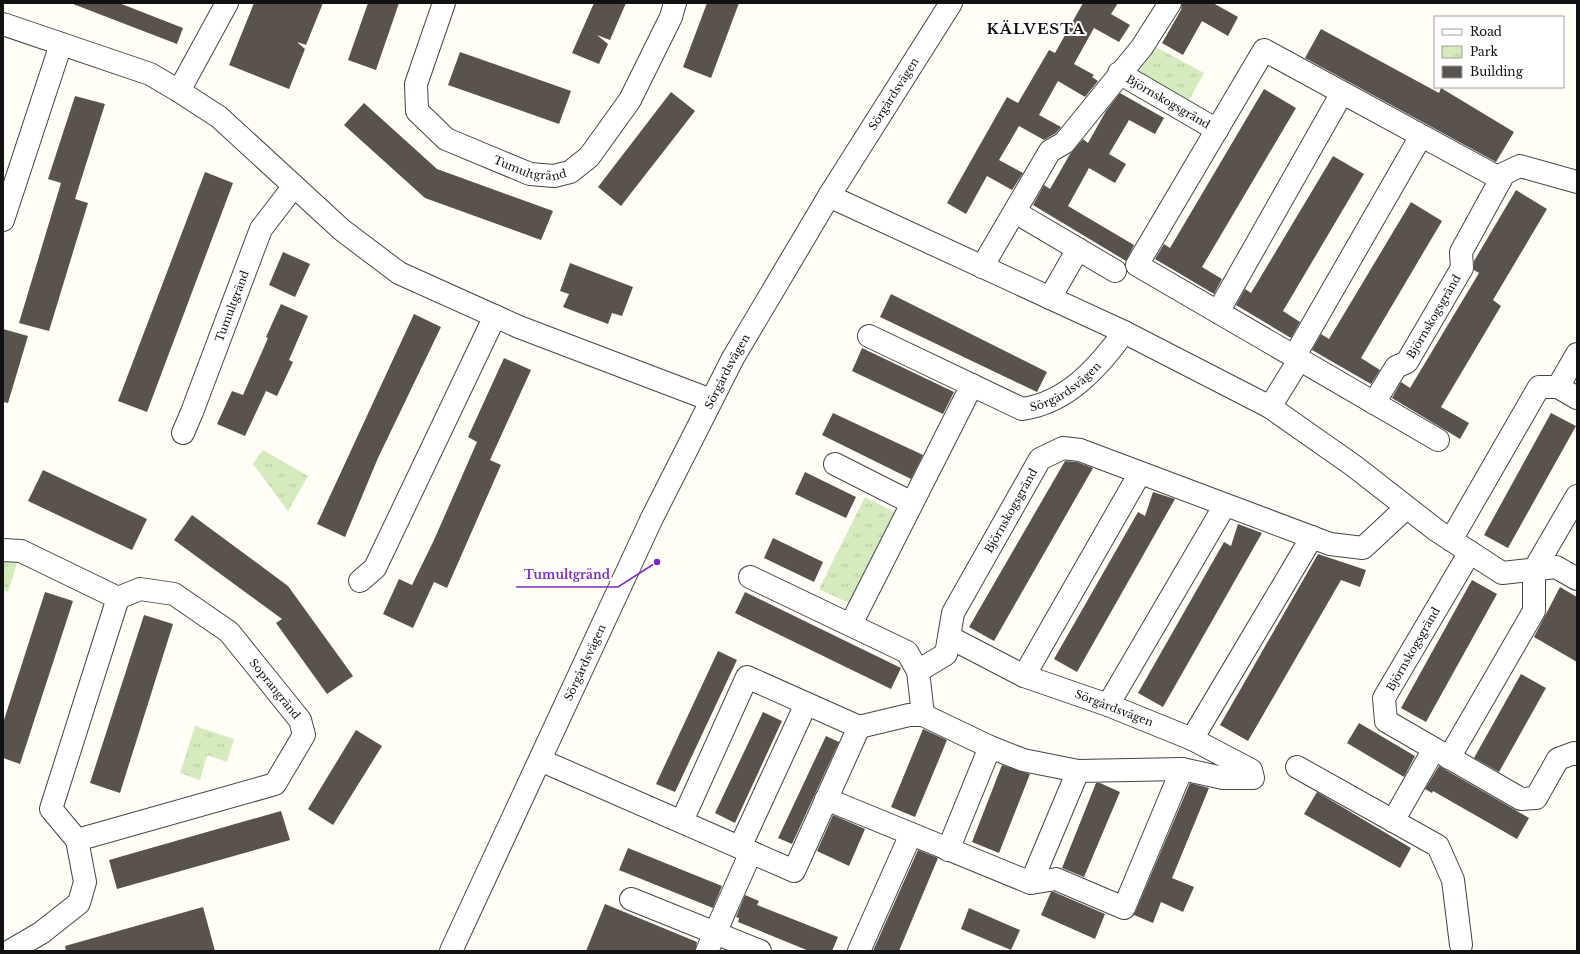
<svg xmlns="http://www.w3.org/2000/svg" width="1580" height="954" viewBox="0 0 1580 954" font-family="'Libre Baskerville',serif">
  <defs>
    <pattern id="park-tufts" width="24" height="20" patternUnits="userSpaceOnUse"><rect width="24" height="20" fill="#d5ebbd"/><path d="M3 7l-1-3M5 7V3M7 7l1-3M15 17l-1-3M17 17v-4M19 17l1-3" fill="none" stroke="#b6c8a1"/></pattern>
  </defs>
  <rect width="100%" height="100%" fill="#fffdf5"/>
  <g fill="url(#park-tufts)">
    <path d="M1152,45l52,28 -15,27 -51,-28z"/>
    <path d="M263,450l45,26 -20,35 -35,-47z"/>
    <path d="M865,497l33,17 -45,91 -34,-16z"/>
    <path d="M3,558l15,2 -10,32 -5,-2z"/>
    <path d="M195,726l39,13 -7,23 -20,-7 -7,25 -20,-7z"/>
  </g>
  <g fill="#5a524d">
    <path d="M73,3h46l64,25 -6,16 -104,-40z"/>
    <path d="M254,3h69l-17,42 -9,-3 8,7 -16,40 -60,-24z"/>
    <path d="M368,3h31l-23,67 -28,-10z"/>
    <path d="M594,3h32l-16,37 -13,-5 11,9 -9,20 -27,-11z"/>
    <path d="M707,3h32l-28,75 -28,-11z"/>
    <path d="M1083,3h35l-7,11 19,11 -11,17 -25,-14 -20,36 20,11 -2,2 6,4 -13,16 -27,-16 -19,34 22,12 -5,6 -12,7 -25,-14 -20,34 24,13 -11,17 -25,-14 -21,38 -19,-11 60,-106 11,6 31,-53 6,3z"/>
    <path d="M1182,3h31l25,14 -10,19 -26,-15 -19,34 -21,-12 19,-33z"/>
    <path d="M1321,29l118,64 2,-5 73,44 -18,30 -191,-104z"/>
    <path d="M460,52l111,39 -12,33 -111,-39z"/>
    <path d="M1264,89l32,19 -94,159 20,12 -8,15 -59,-35 9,-15 6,4z"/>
    <path d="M671,92l24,19 -74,95 -23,-19z"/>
    <path d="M1120,93l44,25 -9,16 -26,-14 -20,34 17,10 -11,19 -26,-15 -21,38 66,39 -8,16 -93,-56 11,-20 6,4 20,-35 13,-15 5,4 18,-32z"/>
    <path d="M75,96l30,8 -30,95 13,4 -39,128 -30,-8 42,-140 -13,-4z"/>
    <path d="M364,103l73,66 116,42 -12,29 -116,-42 -81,-73z"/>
    <path d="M1333,156l31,18 -81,137 17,11 -9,16 -55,-33 9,-16 6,4z"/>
    <path d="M205,172l28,11 -86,229 -29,-11z"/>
    <path d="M1516,190l31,19 -54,91 8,6 -60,101 28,16 -9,16 -68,-41 9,-16 9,6 69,-115 -5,-3v-9z"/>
    <path d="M1411,202l31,19 -81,137 19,12 -9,14 -59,-34 9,-16 8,5z"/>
    <path d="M283,252l27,12 -15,33 -26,-12z"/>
    <path d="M570,263l63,24 -11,29 -10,-3 -4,11 -45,-17 6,-13 -9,-3z"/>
    <path d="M891,294l156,78 -10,20 -157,-75z"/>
    <path d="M281,304l27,12 -19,44 4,2 -16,34 -11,-5 -21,45 -28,-12 15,-33 11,4 25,-57 -2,-1z"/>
    <path d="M414,314l27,13 -63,131 -33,79 -28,-13z"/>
    <path d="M3,329l25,7 -20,67 -5,-1z"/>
    <path d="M862,348l92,44 -11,22 -91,-43z"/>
    <path d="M504,358l27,12 -41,90 11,5 -54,123 -13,-6 -21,46 -30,-14 16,-35 13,6 22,-45 43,-98 -9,-5z"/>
    <path d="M833,413l90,42 -12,24 -89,-44z"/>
    <path d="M1551,413l25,13 -68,122 -24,-13z"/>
    <path d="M1065,461l12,1 16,6 -99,173 -25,-14z"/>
    <path d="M43,470l104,49 -15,31 -104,-49z"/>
    <path d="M805,472l51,25 -10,21 -51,-24z"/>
    <path d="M1153,492l22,7 -98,173 -23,-13 84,-147 7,4z"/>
    <path d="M192,515l96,71 65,90 -26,18 -51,-71 6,-4 -108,-79z"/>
    <path d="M1238,524l24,9 -99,174 -25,-14 86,-151 7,4z"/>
    <path d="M773,538l50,24 -9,20 -50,-24z"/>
    <path d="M1318,554l48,16 -6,17 -19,-7 -93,161 -28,-16z"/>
    <path d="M1472,580l25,14 -71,128 -25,-14z"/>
    <path d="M1560,587l17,10v65l-43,-25z"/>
    <path d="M45,592l28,9 -53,163 -17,-6v-35z"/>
    <path d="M745,592l156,76 -10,21 -156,-76z"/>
    <path d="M144,615l29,9 -53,169 -30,-10z"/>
    <path d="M718,651l19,9 -62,132 -19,-8z"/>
    <path d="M1521,674l25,14 -47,84 -25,-14z"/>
    <path d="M763,712l19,9 -47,102 -20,-10z"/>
    <path d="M1359,723l56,33 -11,21 -57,-34z"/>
    <path d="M923,729l24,11 -32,77 -24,-10z"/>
    <path d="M356,730l26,16 -49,79 -25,-16z"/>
    <path d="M826,736l13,6 -47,102 -14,-6z"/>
    <path d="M1002,765l28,9 -31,79 -27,-11z"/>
    <path d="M1439,766l90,52 -12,21 -84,-48 -1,2 -7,-4z"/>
    <path d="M1096,783h4l20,9 -36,85 -22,-9z"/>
    <path d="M1190,783l19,5 -37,90 22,9 -11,25 -22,-10 -8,21 -19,-8z"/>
    <path d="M1317,792l94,56 -11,20 -96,-54z"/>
    <path d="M281,811l9,29 -173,49 -8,-29z"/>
    <path d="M833,815l32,14 -16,37 -32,-15z"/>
    <path d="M628,848l94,38 -9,22 -94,-38z"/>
    <path d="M918,850l20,8 -39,93h-26z"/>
    <path d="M1051,892h3l51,22 -10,25 -54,-24z"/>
    <path d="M745,895l14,6 -2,4 81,32 -6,14h-23l-71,-29 1,-4 -3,-1z"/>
    <path d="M605,904l92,38 -2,9h-109z"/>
    <path d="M203,907l12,44h-149l-1,-5z"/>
    <path d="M969,908l51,22 -9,20 -50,-21z"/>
  </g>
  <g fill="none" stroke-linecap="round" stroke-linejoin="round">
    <g stroke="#444" stroke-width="24">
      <g id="minor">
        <path id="s1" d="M444,3l-28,81 1,27 29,28 84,35 24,2 16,-4 19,-15 41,-57 41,-83 4,-14"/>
        <path d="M3,24l147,50 29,17 40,26 123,113 57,43 120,54 192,73"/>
        <path id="s2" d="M1119,73l98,57"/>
        <path d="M179,91l48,-88"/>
        <path d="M829,196l295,136 146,75 84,59 82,64 66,43 54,-6 21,12"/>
        <path d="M1015,212l100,59"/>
        <path d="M3,220l58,-176"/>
        <path d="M982,267l68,-116 14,-8 78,-96 28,-44"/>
        <path d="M1050,298l28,-49"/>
        <path d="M1218,312l124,-219"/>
        <path id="s3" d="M869,336l153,73c45,-6 77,-42 102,-77"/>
        <path d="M1294,357l127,-221"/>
        <path d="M1558,387l19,-33"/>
        <path id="s4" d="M1374,403l22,-36 11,-5 55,-94 -1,-16 40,-73 2,-5 17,-8 57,16"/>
        <path d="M1270,407l29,-47"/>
        <path id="s5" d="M183,433l9,-21 69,-183 33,-43"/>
        <path d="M1438,440l-301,-175 127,-215 237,129"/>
        <path d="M835,464l77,39"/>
        <path d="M1451,540l88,-153h19l19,11"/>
        <path id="s6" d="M3,550l18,1 97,47 22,-9 34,5 55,38 71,88 4,15 -29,49 -198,56 8,42 -6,21 -38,30 -31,18"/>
        <path d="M1470,552l-86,146 2,23 135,78 15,-1 22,-39 16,-6 3,1"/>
        <path d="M750,577l157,75 11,19 5,44"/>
        <path d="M360,581l15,-13 120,-252"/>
        <path d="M851,624l121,-239"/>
        <path id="s7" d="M949,637l4,-24 87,-154 23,-11 17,2 250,94 33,4 43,-40"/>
        <path d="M1024,676l116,-203"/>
        <path d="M1108,705l117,-200"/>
        <path d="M859,727l50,-12h14l67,32 33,13 55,11 104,-2 41,9h30l-2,-8 -59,-31 -84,-34 -84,-29 -75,-39 -3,17 -28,17"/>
        <path d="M1192,739l120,-202"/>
        <path d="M1449,758l85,-147v-41l43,-74"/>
        <path d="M540,760l254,111 65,-144 -112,-50 -65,144"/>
        <path d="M1297,767l141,79 15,34 8,65"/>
        <path d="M826,799l205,84 25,-4 68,29 58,-139"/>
        <path d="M1393,821l41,-72"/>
        <path d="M77,840l-26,-31 67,-211"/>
        <path d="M740,847l66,-143"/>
        <path d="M948,850l42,-103"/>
        <path d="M1031,883l47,-112"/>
        <path d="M631,899l129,52"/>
        <path id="s8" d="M451,951l201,-433 81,-160 96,-162 122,-193"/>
        <path d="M707,951l44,-99"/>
        <path d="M859,951l52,-117"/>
      </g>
    </g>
    <use href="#minor" stroke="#fff" stroke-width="22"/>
  </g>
  <g text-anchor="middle" stroke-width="4" stroke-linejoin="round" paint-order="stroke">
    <g font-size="11" fill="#111" stroke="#fff">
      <text dy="4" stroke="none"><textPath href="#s8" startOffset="966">Sörgårdsvägen</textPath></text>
      <text dy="4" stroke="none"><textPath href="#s2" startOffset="57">Björnskogsgränd</textPath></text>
      <text dy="4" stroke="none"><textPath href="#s1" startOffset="243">Tumultgränd</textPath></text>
      <text dy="4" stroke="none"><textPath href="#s5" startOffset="136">Tumultgränd</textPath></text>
      <text dy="4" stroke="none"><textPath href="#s4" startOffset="107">Björnskogsgränd</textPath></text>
      <text dy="4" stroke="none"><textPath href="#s8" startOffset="642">Sörgårdsvägen</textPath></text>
      <text dy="4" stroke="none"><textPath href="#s3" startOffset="219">Sörgårdsvägen</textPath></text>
      <text dy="4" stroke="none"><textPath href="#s7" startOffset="142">Björnskogsgränd</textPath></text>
      <text transform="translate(1413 649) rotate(-60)" y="4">Björnskogsgränd</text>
      <text dy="4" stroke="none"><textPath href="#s8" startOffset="318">Sörgårdsvägen</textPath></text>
      <text dy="4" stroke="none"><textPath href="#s6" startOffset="324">Soprangränd</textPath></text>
      <text transform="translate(1114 708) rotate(21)" y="4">Sörgårdsvägen</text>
    </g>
    <g font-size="15" font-weight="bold" letter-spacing="1" fill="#111" stroke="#fff">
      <text x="1036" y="34">KÄLVESTA</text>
    </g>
  </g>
  <path fill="none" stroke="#7b2cbf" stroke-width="1.5" d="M657 562L618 587H516"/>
  <circle fill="#7b2cbf" stroke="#fff" stroke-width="1.5" cx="657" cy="562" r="4"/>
  <g font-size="12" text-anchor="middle" font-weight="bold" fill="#7b2cbf" stroke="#fff" stroke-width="4" stroke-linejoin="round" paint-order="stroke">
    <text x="567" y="579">Tumultgränd</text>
  </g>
  <rect width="1580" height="954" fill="none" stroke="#111111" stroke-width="8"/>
  <rect x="1434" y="16" width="130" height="72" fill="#ffffff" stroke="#a0a0a0"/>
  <rect x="1442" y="29" width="20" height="6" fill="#ffffff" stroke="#a0a0a0"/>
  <text x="1470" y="36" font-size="12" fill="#111111">Road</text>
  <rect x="1442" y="46" width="20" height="12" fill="url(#park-tufts)" stroke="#a0a0a0"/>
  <text x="1470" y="56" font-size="12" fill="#111111">Park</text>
  <rect x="1442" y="66" width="20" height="12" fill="#5a524d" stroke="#a0a0a0"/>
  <text x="1470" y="76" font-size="12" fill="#111111">Building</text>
</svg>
